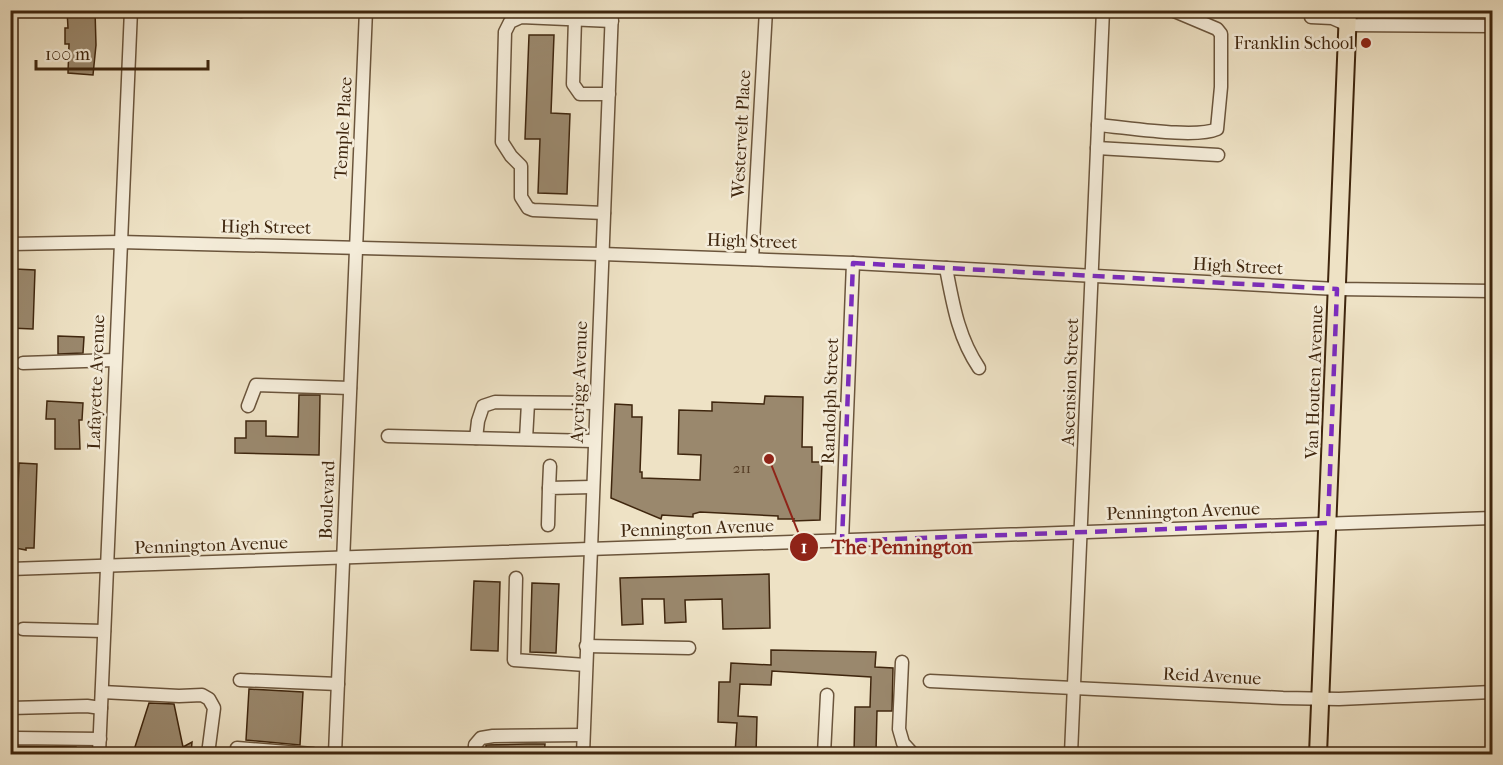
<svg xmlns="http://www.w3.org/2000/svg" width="1503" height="765" viewBox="0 0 1503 765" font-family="'IM FELL French Canon',serif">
  <rect width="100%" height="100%" fill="#eee2c5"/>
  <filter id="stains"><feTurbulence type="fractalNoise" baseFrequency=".00333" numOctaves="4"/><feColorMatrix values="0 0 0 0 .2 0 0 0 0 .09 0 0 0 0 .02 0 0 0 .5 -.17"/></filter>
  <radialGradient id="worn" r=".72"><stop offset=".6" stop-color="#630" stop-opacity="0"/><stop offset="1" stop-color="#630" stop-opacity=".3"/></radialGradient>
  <g fill="#9a886d" stroke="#3f260e" stroke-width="1.5">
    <path d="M67,10h28l1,35 -3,30 -25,-2 1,-29h-4v-16h3z"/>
    <path d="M529,35h25l-3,78 19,1 -3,80 -29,-1 2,-54h-15z"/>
    <path d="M15,269l20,1 -2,59 -23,-1z"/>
    <path d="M58,336l26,1 -1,16 -25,1z"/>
    <path d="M299,395h21l-1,60 -84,-2v-15h11v-17h20v15l32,1z"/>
    <path d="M765,396l38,1 -1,50h10v15h10l-2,58 -27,1 1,-2h-16v-3l-78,-4 -7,2v3l-31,-2 -1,4 -50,-21 4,-94 17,1v12h10l-2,55h2v6l58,2 1,-25 -23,-1 1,-44 33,1v-9l52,2z"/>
    <path d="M47,401l36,2 -1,17h-3l1,29h-25v-30h-9z"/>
    <path d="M19,463l18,1 -3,84h-8v2l-16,-3v-17h6l1,-15z"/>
    <path d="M769,574l1,54 -47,1 -1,-30 -37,1 1,22 -21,1 -1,-24h-22l1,25 -21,1 -2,-47z"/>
    <path d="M474,581l26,1 -2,69 -27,-1z"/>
    <path d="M532,583l27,1 -3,69 -26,-1z"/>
    <path d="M771,650l105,2 -1,15 18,1 -1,43h-15l-1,40h-5v3h-17l1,-47h15l1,-30 -99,-6 -1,14 -31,-1 -2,32 19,1 -1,37h-21l2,-31 -19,-1 1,-40h11l1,-19 40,2z"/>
    <path d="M249,689l54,3 -3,53 -54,-5z"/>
    <path d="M149,703l25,1 9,43 9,-5 -1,12h-55l-2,-4z"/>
    <path d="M527,744h18l-1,10h-58v-9z"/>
    <path d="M18,746l58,1v7h-58z"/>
  </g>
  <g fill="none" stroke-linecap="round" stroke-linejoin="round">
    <g stroke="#6b553c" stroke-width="15">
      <g id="minor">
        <path d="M241,11v-1"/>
        <path d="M1311,17l21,1 16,7 144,1"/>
        <path d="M575,19l-2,65 7,10h29"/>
        <path d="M1098,125c27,2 97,14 119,4l4,-42v-53l-4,-5 -45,-19"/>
        <path d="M1097,148l121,7"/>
        <path d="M604,213l-71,-3 -5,-2 -7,-11v-31l-10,-10 -9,-14 3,-110 5,-10 11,-5 91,4"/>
        <path d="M10,244l110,-2 482,12 251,9 484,26 155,2"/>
        <path d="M752,259l14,-249"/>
        <path d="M946,268c7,36 12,69 33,100"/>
        <path d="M23,363l92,-3"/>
        <path d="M248,406l8,-21 94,3"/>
        <path d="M388,436l206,5"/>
        <path d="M476,438l2,-17 5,-15 12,-4 101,1"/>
        <path d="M526,439l2,-36"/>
        <path d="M549,488l1,-22"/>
        <path d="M548,525l1,-37 43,-1"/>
        <path d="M842,541l11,-278"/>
        <path d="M10,569l1482,-51"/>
        <path d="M516,578l-2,82 72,5"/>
        <path d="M23,629l81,2"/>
        <path d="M586,646l103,2"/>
        <path d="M902,662l-3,67 4,14 10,11"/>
        <path d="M240,680l98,4"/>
        <path d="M930,681l353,17 56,1 153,-7"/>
        <path d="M102,692l77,4 23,-1 7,4 5,9 -6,46"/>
        <path d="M10,708l77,-2 14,2"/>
        <path d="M10,740l6,-2 84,1"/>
        <path d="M237,748l76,6"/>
        <path d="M99,754l32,-744"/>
        <path d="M335,754l31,-744"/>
        <path d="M475,754v-9l6,-7 12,-2 90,-1"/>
        <path d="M583,754l29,-744"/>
        <path d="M824,754l3,-59"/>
        <path d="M1071,754l32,-744"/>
      </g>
    </g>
    <g stroke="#3f260e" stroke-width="20">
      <path id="major" d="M1318,754l30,-744"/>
    </g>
    <use href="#minor" stroke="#f4ecd9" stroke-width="12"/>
    <use href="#major" stroke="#eee2c5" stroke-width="16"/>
  </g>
  <path fill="none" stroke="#7b2cbf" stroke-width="4.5" stroke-dasharray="12 8" stroke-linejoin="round" d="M853,263l484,26 -9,234 -486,18z"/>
  <circle fill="#8f2418" stroke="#f4ecd9" stroke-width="2" cx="1366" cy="43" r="6"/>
  <g text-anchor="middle" stroke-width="5" stroke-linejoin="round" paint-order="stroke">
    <g font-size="15" fill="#563e26">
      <text x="742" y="473">211</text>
    </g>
    <g font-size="18" fill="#3f260e" stroke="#f4ecd9" text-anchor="end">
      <text x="1354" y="49">Franklin School</text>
    </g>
    <g font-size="18" fill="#3f260e" stroke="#f4ecd9">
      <text transform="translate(343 128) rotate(-87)" y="6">Temple Place</text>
      <text transform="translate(741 134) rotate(-87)" y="6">Westervelt Place</text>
      <text transform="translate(266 227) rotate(1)" y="6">High Street</text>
      <text transform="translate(752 241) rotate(2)" y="6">High Street</text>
      <text transform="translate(1238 266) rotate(3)" y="6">High Street</text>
      <text transform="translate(96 382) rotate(-88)" y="6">Lafayette Avenue</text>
      <text transform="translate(579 382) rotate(-88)" y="6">Aycrigg Avenue</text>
      <text transform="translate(1070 382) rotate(-88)" y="6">Ascension Street</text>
      <text transform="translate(1314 382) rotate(-88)" y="6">Van Houten Avenue</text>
      <text transform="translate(830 401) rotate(-88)" y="6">Randolph Street</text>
      <text transform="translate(327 500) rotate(-88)" y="6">Boulevard</text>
      <text transform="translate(1183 511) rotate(-2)" y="6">Pennington Avenue</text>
      <text transform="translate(697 528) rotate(-2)" y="6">Pennington Avenue</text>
      <text transform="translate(211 545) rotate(-2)" y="6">Pennington Avenue</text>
      <text transform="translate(1212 676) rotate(3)" y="6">Reid Avenue</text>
    </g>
  </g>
  <path fill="none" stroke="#8f2418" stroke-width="2" d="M769 459L804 547"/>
  <g fill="#8f2418" stroke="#f4ecd9" stroke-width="2">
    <circle cx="769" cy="459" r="6"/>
    <circle cx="804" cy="547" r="15"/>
  </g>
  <g font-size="18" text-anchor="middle" font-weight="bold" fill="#fff">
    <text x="804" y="553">1</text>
  </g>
  <g font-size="20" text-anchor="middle" font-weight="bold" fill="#8f2418" stroke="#f4ecd9" stroke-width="5" stroke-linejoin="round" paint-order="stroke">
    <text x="902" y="554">The Pennington</text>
  </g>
  <rect width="1503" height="765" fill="none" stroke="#eee2c5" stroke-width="36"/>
  <rect x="12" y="12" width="1479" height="741" fill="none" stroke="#3f260e" stroke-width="3"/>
  <rect x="18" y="18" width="1467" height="729" fill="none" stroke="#3f260e" stroke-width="1.5"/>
  <path d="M36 60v9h172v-9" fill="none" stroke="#3f260e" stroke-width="3"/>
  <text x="45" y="60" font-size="18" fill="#3f260e" stroke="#f4ecd9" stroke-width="4.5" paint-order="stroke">100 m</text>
  <rect width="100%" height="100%" filter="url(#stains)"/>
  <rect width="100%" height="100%" fill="url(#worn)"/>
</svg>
